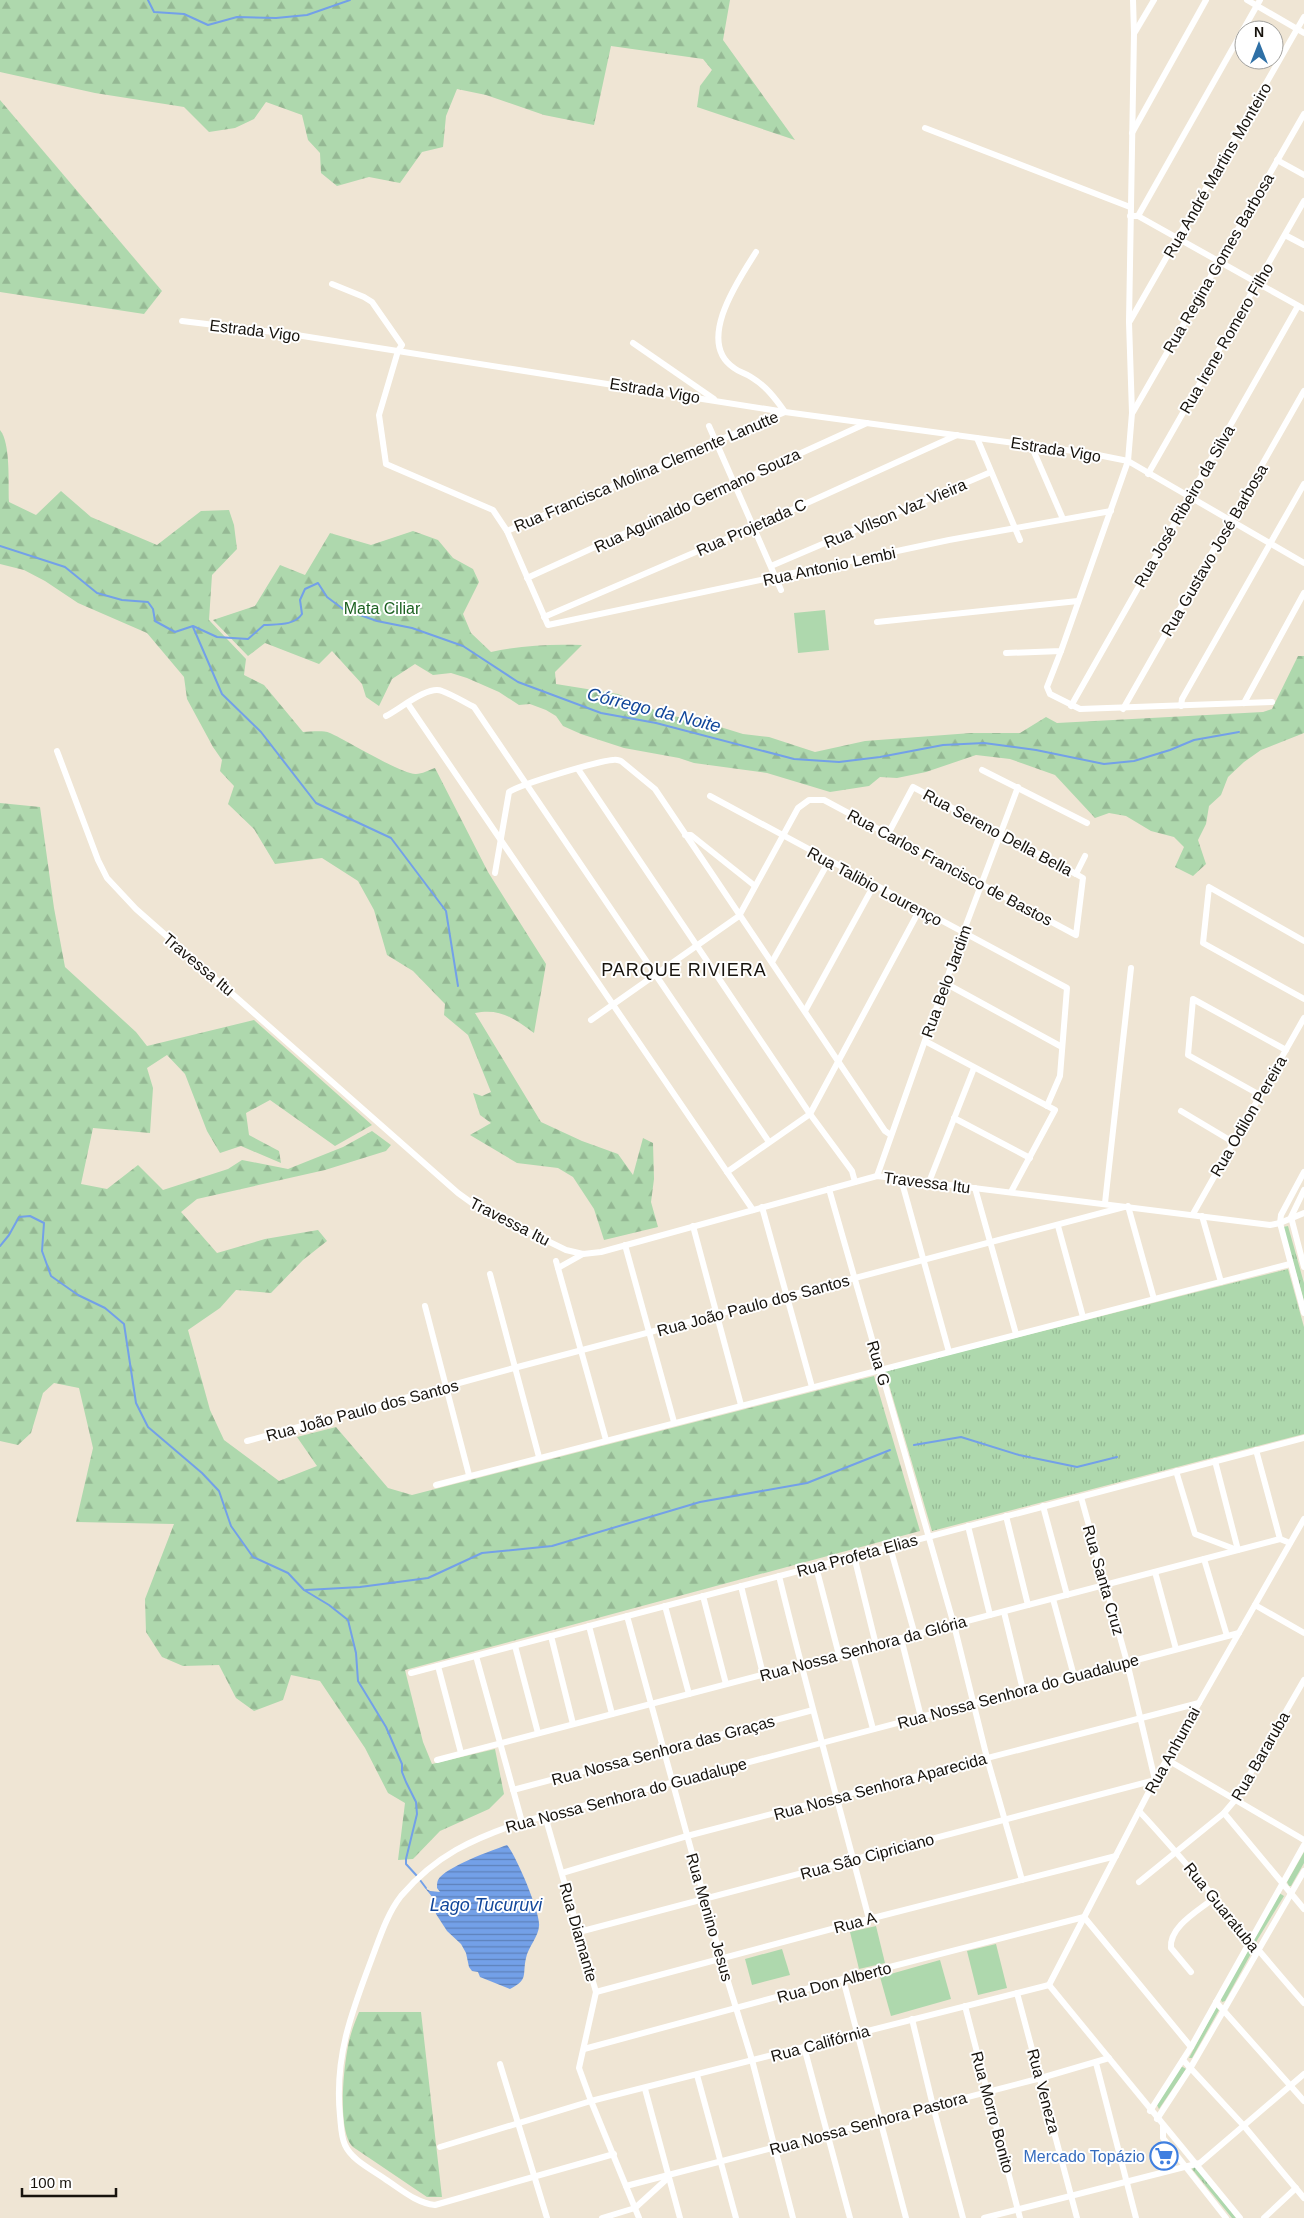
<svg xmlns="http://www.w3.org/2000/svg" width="1304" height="2218" viewBox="0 0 1304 2218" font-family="Helvetica,sans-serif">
  <defs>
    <pattern id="forest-firs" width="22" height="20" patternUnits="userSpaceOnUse" patternTransform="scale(1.25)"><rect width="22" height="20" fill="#aed8ad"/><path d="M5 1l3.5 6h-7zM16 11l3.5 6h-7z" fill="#95b894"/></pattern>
    <pattern id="park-tufts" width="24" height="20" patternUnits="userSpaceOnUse" patternTransform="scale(1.25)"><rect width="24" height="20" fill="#aed8ad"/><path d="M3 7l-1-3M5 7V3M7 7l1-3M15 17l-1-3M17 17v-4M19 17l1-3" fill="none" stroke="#95b894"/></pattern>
    <pattern id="water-rules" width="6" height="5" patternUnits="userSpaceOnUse" patternTransform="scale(1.25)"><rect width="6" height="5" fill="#73a0e8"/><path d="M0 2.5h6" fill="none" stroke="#5d81ba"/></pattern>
  </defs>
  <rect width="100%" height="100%" fill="#efe5d4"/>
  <g fill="#aed8ad">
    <path d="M825,610l4,40 -31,3 -4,-40z"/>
    <path d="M1304,1852v11l-13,23h-2l-2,-4z"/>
    <path d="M1279,1893l5,3 -28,46 -3,-2z"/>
    <path d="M876,1926l9,37 -26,6 -9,-37z"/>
    <path d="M996,1944l11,44 -29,7 -11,-44z"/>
    <path d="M1250,1947l3,3 -28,51 -3,1 -2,-4z"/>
    <path d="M782,1949l8,26 -38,10 -7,-26z"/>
    <path d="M940,1960l11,39 -60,17 -11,-39z"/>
    <path d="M1216,2007l3,3 -27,48h-3z"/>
    <path d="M1181,2066l5,3 -27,40 -2,-4z"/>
  </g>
  <g fill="url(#forest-firs)">
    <path d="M0,0h730l-7,40 72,100 -98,-33 3,-21 12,-16 -9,-11 -92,-13 -17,79 -50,-10 -58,-20 -29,-6 -11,27 -3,31 -21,5 -22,31 -31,-6 -32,9 -16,-13 -1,-20 -12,-13 -6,-25 -36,-13 -12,17 -19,9 -26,4 -25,-25 -89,-14 -95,-21z"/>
    <path d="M0,100l162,191 -18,23 -144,-22z"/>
    <path d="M0,430c11,13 8,54 9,72l27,13 25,-24 30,26 66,28 44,-34 28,-1 5,15 3,24 -25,26 -3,45 37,39 -2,16 20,10 39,47c8,0 19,-2 27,1 16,7 73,42 86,41 6,0 13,-4 19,-6l53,104 58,92 -12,69c-20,-15 -34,-25 -59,-20l66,109 41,19 36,13 15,21 10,-37 10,5 1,36 -3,23 7,25 -54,13 -10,-31 -21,-32 -15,-9 -41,-5 -47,-28 21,-12 -11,-8 -7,-22 9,3 9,-4 -23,-57 -24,-20 1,-11 -32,-33 -26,-16 -13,-45 -16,-29 -36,-23 -47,6 -21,-35 -26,-25 6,-18 -14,-15 2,-11 -9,-13 -26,-48 -3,-22 -37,-44 -69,-30 -33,-22 -21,-11 -24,-6z"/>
    <path d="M413,531l25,9 15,18 20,11 6,13 -16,32 8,19 20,19c31,-7 60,-8 91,-7l-27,27 1,12 62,10 25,12 30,10 28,5 42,13 26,3 46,15 50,-11 106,-8h49l26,-16 11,6 206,-11 9,-3 26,-53h6v77l-43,17 -17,12 -16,15 -7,18 -12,11 -3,18 -8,16 8,24 -13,12 -18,-9 9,-20 -10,-10 -23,-6 -25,-15 -17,-3 -14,5 -40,-43 -45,-16 -34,-4 -50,17 -29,6 -17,-1 -11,9 -39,6 -63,-19 -73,-10 -15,-5 -55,-10 -43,-14 -18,-8 -7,-10 -10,-6 -16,-6 -11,1 -20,-13 -32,-14 -16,-5 -18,2 -18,-11 -23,15 -13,27 -13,-9 -4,-13 -30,-33 -13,13 -54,-21 -17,13 -35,-36 42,-14 25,-41 25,10 25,-42 41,12z"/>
    <path d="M0,803l40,4 14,101 11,59 71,65 11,14 107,-26 118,105 -37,21 -65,-46 -24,13 3,22 30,16 2,12 -40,-17 -21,7 -13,-22 -22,-57 -18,-19 -20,13 6,20 -3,45 -57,-5 -12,56 26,5 31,-24 25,25 65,-21 14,-9 46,9 55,-22 29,-16 19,14 -5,6 -61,19 -128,29 -16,13 36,41 48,-14 53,-9 9,11 -24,19 -32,33 -35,-3 -16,18 -32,22 22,80 14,30 55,41 38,-15 -20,-29 39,-10 52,61 24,7 462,-119 46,155 -515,139 18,72 9,22 63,-15 9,45 -15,15 -49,22 -27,28 -15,1 7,-57 -17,-10 -23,-45 -45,-67 -29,-6 -8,25 -29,11 -18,-13 -17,-33 -36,1 -21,-9 -16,-25 -1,-33 29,-75 -98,-2 17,-74 -14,-60 -25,-5 -11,10 -12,40 -13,12 -18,-4z"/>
    <path d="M359,2012h62l21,185h-15l-74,-50c-17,-16 -9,-91 -2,-113 2,-7 5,-15 8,-22z"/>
  </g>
  <g fill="url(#park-tufts)">
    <path d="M1288,1226l16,57v18l-21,-74z"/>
    <path d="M1288,1269l16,58v107l-372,97 -47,-160z"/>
    <path d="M1195,2166l41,52h-4l-40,-49z"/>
  </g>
  <path fill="url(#water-rules)" d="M507,1845c9,10 34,69 32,81 0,9 -11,22 -13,32 -4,18 3,21 -16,31l-30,-12 -2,-5 -6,-1 -3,-4 -3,-14 -5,-9 -14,-13 -11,-17 -3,-16 -8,-10 5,3 10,1 -3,-4c0,-3 0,-6 1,-8 7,-13 55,-30 69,-35z"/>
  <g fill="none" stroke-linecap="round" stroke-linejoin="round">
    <g stroke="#73a0e8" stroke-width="2">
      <path d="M148,0l6,12 30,2 24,11 29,-8 39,1 31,-3 43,-15"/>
      <path d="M0,546l65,21 32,26 25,7 26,2 5,7 2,12 20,11 18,-6 24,11 31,2 16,-14c13,-1 30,1 38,-11l-2,-14 5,-11 13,-6 9,14 16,12 34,12 35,7 51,18 55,36 83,31 55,10 138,36 45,3 41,-5 63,-12 41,-2 52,7 68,14 30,-3 36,-11 24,-10 45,-8"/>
      <path d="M193,627l29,67 39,38 55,71 75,35 55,73 12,75"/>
      <path d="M0,1246l9,-11 10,-18 11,-1 14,7 -2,28 9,25 27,19 27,13 19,16 12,79 12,24 54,46 17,18 12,35 22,31 35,16 16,17 25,15 19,15 8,33 2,28 28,46 16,37v8l4,10 10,20 1,12 -11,45v5l11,12"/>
      <path d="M914,1445l47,-8 58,18 58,12 40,-10"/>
      <path d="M306,1590l54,-3 68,-9 54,-25 70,-7 148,-44 107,-19 83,-33"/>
      <path d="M420,1880l6,8"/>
    </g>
    <g stroke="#fff" stroke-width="6">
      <path d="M1247,0l57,33"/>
      <path d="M1135,32l19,-32"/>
      <path d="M925,128l205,79"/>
      <path d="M1132,133l74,-133"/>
      <path d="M1277,160l27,15"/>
      <path d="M1130,216h8l122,-216"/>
      <path d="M1138,216l166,93"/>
      <path d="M1285,235l19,10"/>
      <path d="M332,284l32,13 8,5 30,43 -4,6 -19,64 7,49 107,46 14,21 41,94 401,-85 162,-29"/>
      <path d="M182,321l108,13 495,78 303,41 40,8 176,102"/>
      <path d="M1130,321l174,-304"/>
      <path d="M633,343l81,56"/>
      <path d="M1133,412l171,-298"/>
      <path d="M709,426l72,164"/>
      <path d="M977,438l43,102"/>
      <path d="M1031,445l32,74"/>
      <path d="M1148,474l156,-273"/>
      <path d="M507,531l278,-119c-10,-14 -19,-26 -34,-35 -6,-4 -12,-5 -17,-9 -39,-26 5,-89 22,-116"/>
      <path d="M771,566l220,-94"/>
      <path d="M527,578l340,-155"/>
      <path d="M544,617l210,-90 203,-92"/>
      <path d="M877,622l201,-21"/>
      <path d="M1061,651l-14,36 3,7 30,15 192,-7"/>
      <path d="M1006,653l55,-2 67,-190 4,-48 -3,-91 5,-289 -1,-33"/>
      <path d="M1244,703l60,-110"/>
      <path d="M408,704l345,506"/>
      <path d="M1071,706l227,-400"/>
      <path d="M1181,706l1,-7 122,-215"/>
      <path d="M1123,709l181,-318"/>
      <path d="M386,716c14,-7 42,-31 56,-25 11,4 22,11 32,16l295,435"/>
      <path d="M57,751l41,109 9,18 29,31 322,284 18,13 90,44 17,4 18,-2 276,-76 393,49 10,-2 24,-10"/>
      <path d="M578,769l232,345 42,57 3,11"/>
      <path d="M982,770l105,53"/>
      <path d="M710,796l357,192 -7,88 -13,30"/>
      <path d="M685,835h6l64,51"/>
      <path d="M495,873l14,-81c12,-8 89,-31 104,-32 3,-1 5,0 8,1l34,28 230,342 6,4"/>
      <path d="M1076,874l9,-18"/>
      <path d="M1304,941l-95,-54 -6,56 101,56"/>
      <path d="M772,962l57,-101"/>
      <path d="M945,983l117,64"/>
      <path d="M805,1011l69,-126"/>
      <path d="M591,1020l148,-104 59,-108 11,-8h15l252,135 7,-57 -7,-4 -163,-87 -25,47"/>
      <path d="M925,1041l130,69 -44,82"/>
      <path d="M1260,1095l-72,-40 5,-56 93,51"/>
      <path d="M1181,1111l52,31"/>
      <path d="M954,1118l76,40"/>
      <path d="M727,1172l83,-58 110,-205"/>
      <path d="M1304,1172l-23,43 -1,8 24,90"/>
      <path d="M877,1176l86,-243 55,-146"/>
      <path d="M901,1179l48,173"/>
      <path d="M929,1182l45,-114"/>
      <path d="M975,1188l41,146"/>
      <path d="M829,1189l125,436 33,133 35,122"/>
      <path d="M1304,1190l-13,27 13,50"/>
      <path d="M1105,1203l26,-235"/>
      <path d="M1128,1206l26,93"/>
      <path d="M762,1207l50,180"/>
      <path d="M1193,1214l111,-196"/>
      <path d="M1202,1216l19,66"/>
      <path d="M693,1226l48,179"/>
      <path d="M1058,1226l25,91"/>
      <path d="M625,1245l49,177"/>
      <path d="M556,1261l50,179"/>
      <path d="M558,1268l25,-14"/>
      <path d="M490,1274l49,183"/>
      <path d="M425,1306l44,169"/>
      <path d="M247,1441l267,-73 610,-161"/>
      <path d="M1256,1450l24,89"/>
      <path d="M1215,1461l23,89"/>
      <path d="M1176,1471l19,63 42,16"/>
      <path d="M436,1485l854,-221"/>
      <path d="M1081,1497l46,165 28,118"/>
      <path d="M1043,1506l24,89"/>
      <path d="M1006,1516l22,89"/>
      <path d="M968,1526l22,89"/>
      <path d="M890,1547l25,88"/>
      <path d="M854,1556l22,89"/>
      <path d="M1204,1559l23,77"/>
      <path d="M816,1567l23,88"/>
      <path d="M1155,1572l21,77"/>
      <path d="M779,1576c28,115 60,229 90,343"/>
      <path d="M741,1586l22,88"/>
      <path d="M703,1596l23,88"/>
      <path d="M1053,1599l21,77"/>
      <path d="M1255,1605l49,28"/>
      <path d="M665,1606l24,88"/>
      <path d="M1004,1612l19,78"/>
      <path d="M627,1616l94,343 31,101 41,158"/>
      <path d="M589,1626l23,88"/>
      <path d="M551,1636l22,88"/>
      <path d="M901,1638l20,79"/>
      <path d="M515,1646l23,87"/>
      <path d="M852,1651l21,78"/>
      <path d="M476,1656l46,166"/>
      <path d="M438,1666l23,87"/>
      <path d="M411,1673l893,-235"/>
      <path d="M1166,1759l138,81"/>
      <path d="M437,1760l843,-221 10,4"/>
      <path d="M513,1790l300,-80"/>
      <path d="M1139,1811c58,62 109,129 165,192"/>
      <path d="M1224,1813l80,96"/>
      <path d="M545,1816l51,176 -17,76 12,33 48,117"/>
      <path d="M562,1873l125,-37 512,-133"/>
      <path d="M1139,1882l85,-69 11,-13 69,-120"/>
      <path d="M579,1932l576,-152"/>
      <path d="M1191,1972l-20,-24c-2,-22 29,-38 43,-50"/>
      <path d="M843,1979l63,239"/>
      <path d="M1049,1985l106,-205 149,-261"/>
      <path d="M1049,1985l191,233"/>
      <path d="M596,1992l273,-73 247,-63"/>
      <path d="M1017,1993l60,225"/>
      <path d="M1216,2002l88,99"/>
      <path d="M965,2006l55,212"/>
      <path d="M912,2019l21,87 30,112"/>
      <path d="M804,2047l46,171"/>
      <path d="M584,2049l259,-70 241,-62 107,130"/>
      <path d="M1183,2060l61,66 60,72"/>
      <path d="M1096,2063l40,155"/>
      <path d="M500,2064l47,154"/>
      <path d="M697,2075l39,143"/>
      <path d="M645,2089l35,129"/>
      <path d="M1150,2111l41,-64 113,-202"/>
      <path d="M1157,2119l34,-52 113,-196"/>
      <path d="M1163,2126v12l63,80"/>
      <path d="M440,2147l151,-46 458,-116"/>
      <path d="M614,2154l-179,51c-18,-2 -32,-14 -47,-24 -13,-10 -36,-20 -43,-36 -4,-9 -4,-20 -5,-29 -6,-59 12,-105 32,-158 8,-21 15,-44 29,-62 35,-41 71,-57 121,-74l717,-189"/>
      <path d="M626,2186l415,-108 68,-20"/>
      <path d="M602,2218l33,-10 34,-31"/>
      <path d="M984,2218l216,-55 104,-89"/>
      <path d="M1264,2218l32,-30"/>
    </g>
  </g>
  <defs>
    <g id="supermarket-ring" transform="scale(1.4375)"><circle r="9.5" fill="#fff" stroke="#3f7fe0" stroke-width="1.5"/><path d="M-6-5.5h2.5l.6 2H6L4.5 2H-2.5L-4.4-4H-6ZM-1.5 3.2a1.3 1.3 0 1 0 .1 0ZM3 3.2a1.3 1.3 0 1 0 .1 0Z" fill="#3f7fe0"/></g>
  </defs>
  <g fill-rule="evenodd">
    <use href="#supermarket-ring" x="1164" y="2156"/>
  </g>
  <g text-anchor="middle" stroke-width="4" stroke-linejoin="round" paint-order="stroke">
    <g font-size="16" fill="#17130d" stroke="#fff">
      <text transform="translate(1217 170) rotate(-60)" y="6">Rua André Martins Monteiro</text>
      <text transform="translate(1218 263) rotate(-60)" y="6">Rua Regina Gomes Barbosa</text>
      <text transform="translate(255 330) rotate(7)" y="6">Estrada Vigo</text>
      <text transform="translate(1226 338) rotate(-60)" y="6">Rua Irene Romero Filho</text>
      <text transform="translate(655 390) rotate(9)" y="6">Estrada Vigo</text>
      <text transform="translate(1056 449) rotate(9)" y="6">Estrada Vigo</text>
      <text transform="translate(646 471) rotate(-23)" y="6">Rua Francisca Molina Clemente Lanutte</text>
      <text transform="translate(697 500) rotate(-25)" y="6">Rua Aguinaldo Germano Souza</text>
      <text transform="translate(1184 506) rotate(-60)" y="6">Rua José Ribeiro da Silva</text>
      <text transform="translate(895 513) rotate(-23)" y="6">Rua Vilson Vaz Vieira</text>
      <text transform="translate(751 527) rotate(-24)" y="6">Rua Projetada C</text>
      <text transform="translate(1214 550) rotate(-60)" y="6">Rua Gustavo José Barbosa</text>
      <text transform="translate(829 566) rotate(-12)" y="6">Rua Antonio Lembi</text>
      <text transform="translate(998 832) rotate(28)" y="6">Rua Sereno Della Bella</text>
      <text transform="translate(950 867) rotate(28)" y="6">Rua Carlos Francisco de Bastos</text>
      <text transform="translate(875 886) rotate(28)" y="6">Rua Talibio Lourenço</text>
      <text transform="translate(199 964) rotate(40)" y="6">Travessa Itu</text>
      <text transform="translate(946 981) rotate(-70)" y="6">Rua Belo Jardim</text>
      <text transform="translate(1248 1116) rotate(-60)" y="6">Rua Odilon Pereira</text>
      <text transform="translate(927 1182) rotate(7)" y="6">Travessa Itu</text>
      <text transform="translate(510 1221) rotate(27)" y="6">Travessa Itu</text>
      <text transform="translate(753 1305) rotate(-15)" y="6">Rua João Paulo dos Santos</text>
      <text transform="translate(879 1363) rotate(74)" y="6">Rua G</text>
      <text transform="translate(362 1410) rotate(-15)" y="6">Rua João Paulo dos Santos</text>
      <text transform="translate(857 1555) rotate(-15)" y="6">Rua Profeta Elias</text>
      <text transform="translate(1104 1580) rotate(74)" y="6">Rua Santa Cruz</text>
      <text transform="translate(863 1648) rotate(-15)" y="6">Rua Nossa Senhora da Glória</text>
      <text transform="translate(1018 1691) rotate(-15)" y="6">Rua Nossa Senhora do Guadalupe</text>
      <text transform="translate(663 1750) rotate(-15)" y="6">Rua Nossa Senhora das Graças</text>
      <text transform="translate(1172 1750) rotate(-61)" y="6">Rua Anhumai</text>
      <text transform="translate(1260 1756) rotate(-60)" y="6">Rua Bararuba</text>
      <text transform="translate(880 1786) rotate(-15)" y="6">Rua Nossa Senhora Aparecida</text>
      <text transform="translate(626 1795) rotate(-15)" y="6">Rua Nossa Senhora do Guadalupe</text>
      <text transform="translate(867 1856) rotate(-15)" y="6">Rua São Cipriciano</text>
      <text transform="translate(1222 1907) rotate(51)" y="6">Rua Guaratuba</text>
      <text transform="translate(710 1917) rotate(74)" y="6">Rua Menino Jesus</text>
      <text transform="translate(855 1922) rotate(-15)" y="6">Rua A</text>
      <text transform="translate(579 1932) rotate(74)" y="6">Rua Diamante</text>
      <text transform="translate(834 1982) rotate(-15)" y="6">Rua Don Alberto</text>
      <text transform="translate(820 2043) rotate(-15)" y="6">Rua Califórnia</text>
      <text transform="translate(1044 2091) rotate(75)" y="6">Rua Veneza</text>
      <text transform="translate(993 2112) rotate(75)" y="6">Rua Morro Bonito</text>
      <text transform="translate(868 2123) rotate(-15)" y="6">Rua Nossa Senhora Pastora</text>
    </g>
    <g font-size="16" fill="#1c6121" stroke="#fff">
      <text x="382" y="614">Mata Ciliar</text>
    </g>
    <g font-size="16" fill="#366cbe" stroke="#fff" text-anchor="end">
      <text x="1145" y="2162">Mercado Topázio</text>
    </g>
    <g font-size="18" font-style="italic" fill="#11469a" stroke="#fff">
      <text transform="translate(654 710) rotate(14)" y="6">Córrego da Noite</text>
      <text x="486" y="1911">Lago Tucuruvi</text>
    </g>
    <g font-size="18" letter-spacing="1" fill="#17130d" stroke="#fff">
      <text x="684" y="976">PARQUE RIVIERA</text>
    </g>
  </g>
  <g transform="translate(1259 45)"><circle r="24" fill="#ffffff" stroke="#a2a19e"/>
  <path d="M0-4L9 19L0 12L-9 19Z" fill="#2f70a6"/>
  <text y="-8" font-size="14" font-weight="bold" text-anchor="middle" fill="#17130d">N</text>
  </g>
  <path d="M22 2188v8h94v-8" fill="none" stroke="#17130d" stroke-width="2.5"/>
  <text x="30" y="2188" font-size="15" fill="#17130d" stroke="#ffffff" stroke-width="4" paint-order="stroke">100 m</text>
</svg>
